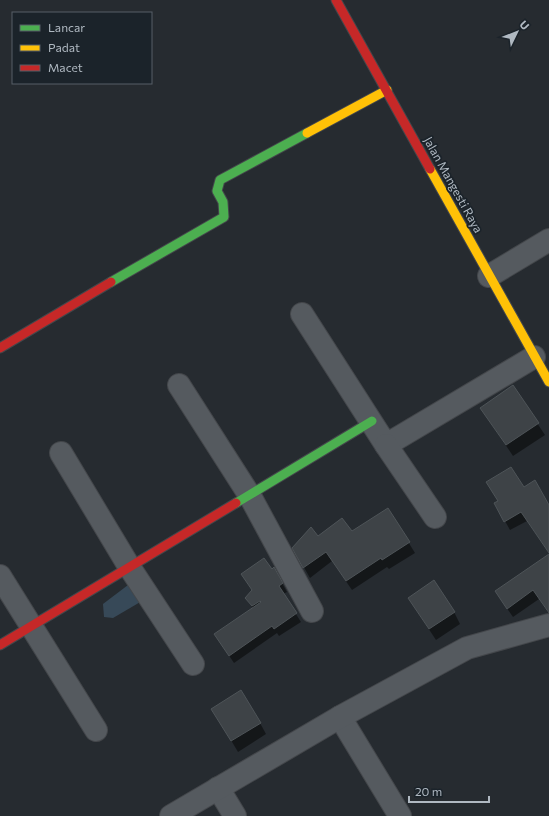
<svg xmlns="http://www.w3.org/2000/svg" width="549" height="816" viewBox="0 0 549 816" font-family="Commissioner,sans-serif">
  <rect width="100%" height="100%" fill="#262b30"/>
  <path fill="#374958" d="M128,585l14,16 -29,17 -9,-1 -1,-13z"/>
  <g fill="#0007">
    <path d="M513,387l32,48 -32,21 -25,-37z"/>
    <path d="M523,488l26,19v46l-22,-32 -17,9 -5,-9z"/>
    <path d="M388,509l27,44 -26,16 -2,-2 -35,23 -20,-29 -22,17 -17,-30 24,-10 35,-5z"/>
    <path d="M549,556v58l-10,-15 -26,18 -11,-16 27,-32 -1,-1z"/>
    <path d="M274,569l13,23 -4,2 18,28 -22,14 -2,-3 -43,30 -14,-21 33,-34 -7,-10z"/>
    <path d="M409,599l45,13 6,12 -24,16z"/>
    <path d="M219,720l41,3 6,11 -28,18z"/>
  </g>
  <g fill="#3e4347" stroke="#4e5458">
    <path d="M513,385l26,38 -33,22 -26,-37z"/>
    <path d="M511,467l13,20 11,-7 14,25v48l-28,-41 -17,10 -10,-19 4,-2 -12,-19z"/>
    <path d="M388,508l22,34 -28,18 -1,-2 -35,23 -20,-29 -23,16 -11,-20 19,-21 7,9 24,-18 10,13z"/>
    <path d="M549,554v59l-16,-23 -26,19 -12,-18z"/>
    <path d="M264,558l8,11 2,-2 9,16 -4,3 18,27 -23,16 -2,-3 -43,30 -15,-22 47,-32 -1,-1 -8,5 -7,-8 7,-8 -11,-16z"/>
    <path d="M434,580l21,32 -26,17 -21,-31z"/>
    <path d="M241,690l20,33 -30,18 -20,-32z"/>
  </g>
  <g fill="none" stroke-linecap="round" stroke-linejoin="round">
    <g stroke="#44474b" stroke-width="24">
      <g id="street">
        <path d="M489,276l60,-36"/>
        <path d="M302,314l84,131 148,-88"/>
        <path d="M179,385l71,111 62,115"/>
        <path d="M386,445l49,72"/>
        <path d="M61,453l69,115 63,96"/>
        <path d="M0,576l96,154"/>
        <path d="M340,717l60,99"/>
        <path d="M218,788l17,28"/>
        <path d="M171,816l169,-99 127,-69 82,-23"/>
      </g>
    </g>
    <g stroke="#44474b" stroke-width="11">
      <g id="fast">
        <path d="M111,282l113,-65 -1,-15 -6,-11 3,-11 87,-47"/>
        <path d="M236,503l136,-82"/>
      </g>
    </g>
    <g stroke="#44474b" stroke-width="11">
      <g id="slow">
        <path d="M307,133l80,-43"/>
        <path d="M430,169l119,213"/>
      </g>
    </g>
    <g stroke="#44474b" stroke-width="11">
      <g id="jam">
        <path d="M336,0l94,169"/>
        <path d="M0,348l111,-66"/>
        <path d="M0,645l236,-142"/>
      </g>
    </g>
    <use href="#street" stroke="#555a5f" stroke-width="22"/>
    <use href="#fast" stroke="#4caf50" stroke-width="9"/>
    <use href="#slow" stroke="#ffc107" stroke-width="9"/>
    <use href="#jam" stroke="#c62828" stroke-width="9"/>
  </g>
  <g text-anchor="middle" stroke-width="3.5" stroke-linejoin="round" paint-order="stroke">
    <g font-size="12" fill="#b0b9c2" stroke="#1b232a">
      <text transform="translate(453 185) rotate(61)" y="4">Jalan Mangesti Raya</text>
    </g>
  </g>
  <rect x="12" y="12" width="140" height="72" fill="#1b232a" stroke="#575f67"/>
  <rect x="20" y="25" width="20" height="6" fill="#4caf50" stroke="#575f67"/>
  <text x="48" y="32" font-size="12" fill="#b0b9c2">Lancar</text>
  <rect x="20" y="45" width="20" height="6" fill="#ffc107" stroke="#575f67"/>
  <text x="48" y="52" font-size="12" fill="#b0b9c2">Padat</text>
  <rect x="20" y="65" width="20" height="6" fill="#c62828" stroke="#575f67"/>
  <text x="48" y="72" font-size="12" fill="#b0b9c2">Macet</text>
  <g transform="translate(517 32) rotate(47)" stroke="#1b232a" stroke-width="3" paint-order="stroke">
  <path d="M0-3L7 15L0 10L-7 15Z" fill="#b0b9c2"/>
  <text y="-6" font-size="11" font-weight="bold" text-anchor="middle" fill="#b0b9c2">U</text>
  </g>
  <path d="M409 796v6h80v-6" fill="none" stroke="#b0b9c2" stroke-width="2"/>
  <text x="415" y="796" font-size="12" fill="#b0b9c2" stroke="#1b232a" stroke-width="3" paint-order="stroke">20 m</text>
</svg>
